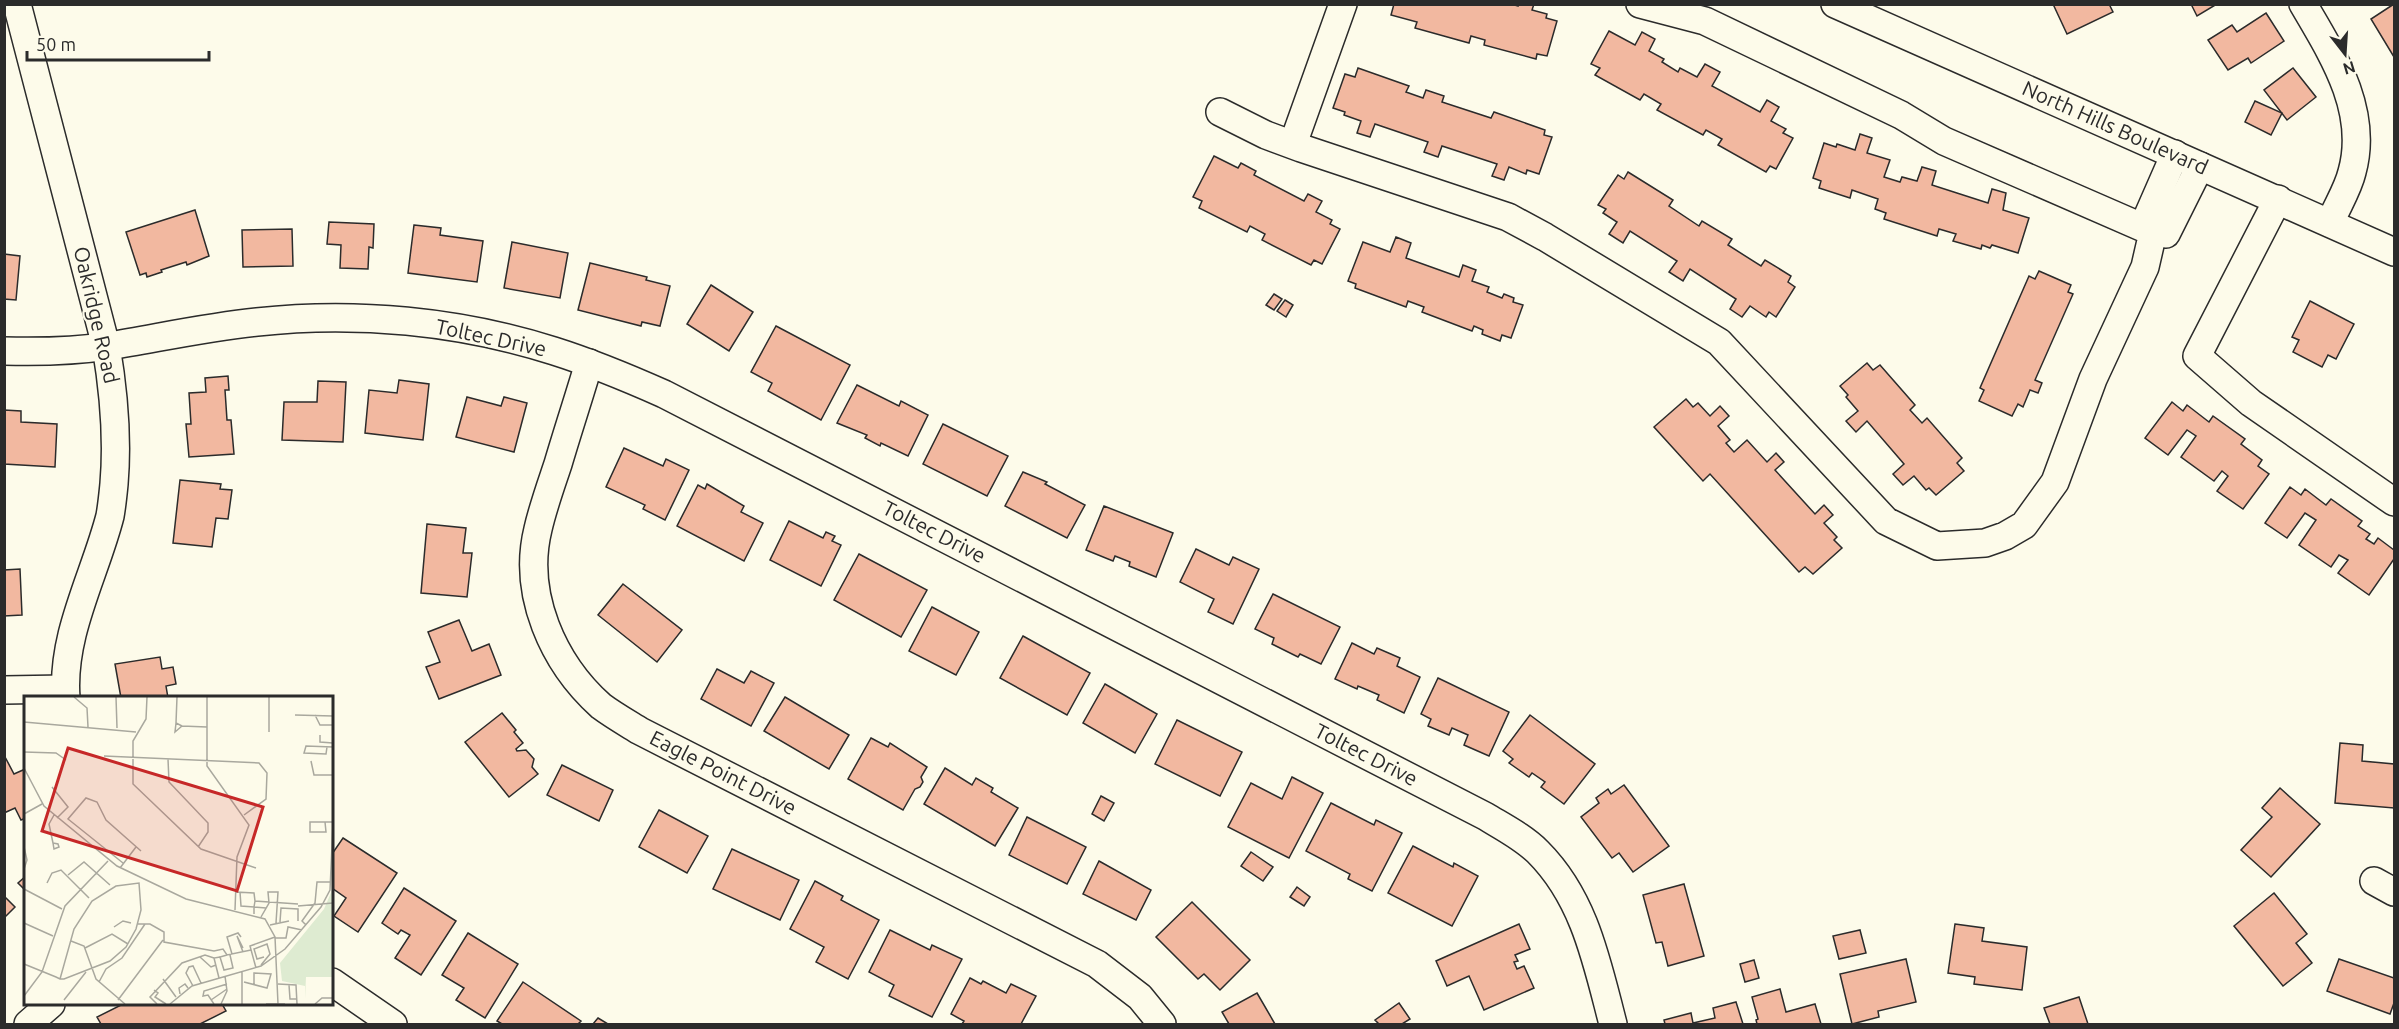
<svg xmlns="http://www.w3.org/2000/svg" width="2399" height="1029" viewBox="0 0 2399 1029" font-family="Ubuntu,sans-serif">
  <rect width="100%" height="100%" fill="#fdfbea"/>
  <g fill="#f2b8a0" stroke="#2b2b2b" stroke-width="1.5">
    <path d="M1394,4h117l7,2v-2h16l-2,6 15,4 -1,4 11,3 -10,35 -10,-2 -1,5 -52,-14 1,-5 -14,-4 -2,7 -54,-15 2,-6 -26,-7z"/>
    <path d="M2053,4h56l4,8 -46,22z"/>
    <path d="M2191,4h26l-20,12z"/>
    <path d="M2394,4v53l-23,-38z"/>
    <path d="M2266,13l18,28 -33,22 -3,-5 -20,12 -20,-30 24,-15 5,7z"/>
    <path d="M1609,31l26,14 7,-13 13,7 -6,12 15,8 -2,3 16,10 2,-4 17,9 8,-13 15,8 -8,14 48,26 7,-12 12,7 -8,14 15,8 -3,4 10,5 -17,31 -6,-3 -4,6 -48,-27 4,-6 -16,-9 -3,5 -46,-25 4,-6 -17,-10 -4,6 -45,-25 5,-7 -9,-4z"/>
    <path d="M1358,68l51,18 -3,6 17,6 3,-8 18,6 -2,6 49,16 3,-6 51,18 -1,5 8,2 -13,37 -12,-4 -1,4 -17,-7 -5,13 -12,-4 5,-12 -55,-18 -4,11 -14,-5 4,-10 -53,-18 -5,13 -13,-4 4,-12 -17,-6 1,-3 -12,-4 12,-34 10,3z"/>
    <path d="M2293,68l23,29 -29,23 -23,-30z"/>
    <path d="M2255,101l27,12 -11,22 -26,-13z"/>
    <path d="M1860,134l12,4 -5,15 23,7 -6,17 16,5 2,-5 15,4 5,-14 14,4 -4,14 56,18 4,-14 14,4 -3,17 26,8 -11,35 -26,-8 -2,3 -8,-3 -1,4 -28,-8 3,-7 -17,-5 -2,7 -53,-17 2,-6 -11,-4 3,-10 -26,-9 -2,8 -31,-10 2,-7 -8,-3 11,-35 12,4 1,-3 18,6z"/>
    <path d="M1214,156l24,12 3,-5 15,8 -2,4 50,26 4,-7 14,7 -6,11 16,8 -2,4 10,5 -18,35 -8,-4 -3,5 -49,-25 3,-6 -15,-8 -3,6 -48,-24 3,-7 -9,-4z"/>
    <path d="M1628,172l45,28 -4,6 30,20 3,-5 30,18 -4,6 33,21 4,-6 26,16 -3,6 7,5 -19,30 -7,-5 -3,5 -16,-11 -8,11 -12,-8 6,-10 -46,-30 -7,12 -14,-9 8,-11 -47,-30 -7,12 -14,-9 8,-12 -14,-9 3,-4 -8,-4 20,-30 6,4z"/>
    <path d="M195,210l14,46 -22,9 -1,-3 -25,8 1,2 -15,5 -1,-4 -6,2 -14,-43z"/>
    <path d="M329,222l45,2 -1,24 -4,-1 -1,22 -28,-1 1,-23 -14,-1z"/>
    <path d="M414,225l27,3 -1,7 43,6 -6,41 -69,-9z"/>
    <path d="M292,229l1,37 -50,1 -1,-37z"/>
    <path d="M1396,237l15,6 -5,15 53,19 4,-12 13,5 -4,11 17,6 -2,5 15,6 2,-4 10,4 -1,4 10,3 -12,33 -9,-3 -2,6 -18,-7 1,-4 -9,-4 -2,5 -50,-19 2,-5 -16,-6 -2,6 -51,-19 1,-4 -8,-3 15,-39 27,10z"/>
    <path d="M512,242l56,11 -8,45 -56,-10z"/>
    <path d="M4,254l16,2 -4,44 -12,-1z"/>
    <path d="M590,263l57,14 -1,3 24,6 -10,40 -18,-4 -1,4 -63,-16z"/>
    <path d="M2039,271l32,14 -3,7 5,2 -38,86 7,3 -4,10 -8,-3 -7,17 -5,-3 -6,12 -33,-15 5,-11 -4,-2 49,-112 6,3z"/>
    <path d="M711,285l42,27 -24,39 -42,-27z"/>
    <path d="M1274,294l8,5 -8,11 -8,-5z"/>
    <path d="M1285,300l8,5 -7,12 -9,-6z"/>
    <path d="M2310,301l44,23 -18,35 -8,-4 -6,12 -29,-15 6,-12 -7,-3z"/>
    <path d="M776,326l74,39 -29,55 -53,-29 4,-8 -21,-11z"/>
    <path d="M1867,363l6,7 7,-5 35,40 -5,5 12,13 5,-5 35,40 -5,5 7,8 -28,24 -7,-7 -3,2 -12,-14 -11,9 -10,-11 11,-10 -37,-43 -11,11 -10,-11 12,-10 -12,-14 2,-2 -8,-9z"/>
    <path d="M228,376l1,14h-4l2,30h4l3,34 -45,3 -3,-33h5l-2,-31 17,-1 -1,-14z"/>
    <path d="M399,380l30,4 -6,56 -58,-7 4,-43 28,3z"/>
    <path d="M318,381l28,1 -3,60 -61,-2 2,-38h33z"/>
    <path d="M857,385l42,21 2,-5 27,14 -20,41 -27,-13 -1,3 -15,-8 2,-3 -30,-12z"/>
    <path d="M467,397l34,9 3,-9 23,6 -13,49 -58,-15z"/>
    <path d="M1686,399l7,8 5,-4 12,13 10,-10 9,10 -11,10 12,14 -4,3 8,9 13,-12 20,22 9,-9 8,9 -9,8 40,44 9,-9 9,10 -9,8 13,14 -3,3 8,8 -29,26 -8,-7 -6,5 -89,-98 -7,7 -49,-54z"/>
    <path d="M2172,402l11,9 4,-6 22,17 4,-6 32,23 -4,5 21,16 -4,6 11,8 -26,35 -26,-18 11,-15 -6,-5 -8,10 -33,-24 15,-21 -9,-6 -19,25 -23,-17z"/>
    <path d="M4,410l17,1v11l36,2 -2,43 -51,-3z"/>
    <path d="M943,424l65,32 -21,40 -64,-32z"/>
    <path d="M624,448l39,18 3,-7 23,11 -24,50 -22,-11 2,-4 -39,-18z"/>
    <path d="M1023,472l24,10 -2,2 40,21 -18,33 -62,-32z"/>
    <path d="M180,480l41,4 -1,5 12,1 -4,29 -12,-1 -4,29 -39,-4z"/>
    <path d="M707,484l37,22 -3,6 22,11 -19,38 -67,-35 21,-41 7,4z"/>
    <path d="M2290,487l11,8 4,-6 21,16 5,-6 31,22 -4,5 12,8 -4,5 8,5 4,-6 16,12v9l-25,36 -31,-22 10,-13 -9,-5 -8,12 -32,-22 17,-25 -11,-7 -18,25 -22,-15z"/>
    <path d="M1104,506l69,27 -17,44 -27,-11 1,-4 -15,-6 -2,5 -27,-11z"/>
    <path d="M789,521l34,17 3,-6 9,4 -3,5 9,4 -20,41 -51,-26z"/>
    <path d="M427,524l39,4 -3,25h9l-5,44 -46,-4z"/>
    <path d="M1196,549l33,16 4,-8 26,12 -26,55 -25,-12 6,-13 -34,-17z"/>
    <path d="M859,554l68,36 -26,47 -67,-37z"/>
    <path d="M20,569l2,46 -18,1v-46z"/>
    <path d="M623,584l59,46 -25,32 -59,-47z"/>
    <path d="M1273,594l67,33 -19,37 -21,-10 -2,3 -26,-13 2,-6 -19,-9z"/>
    <path d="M932,607l47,25 -23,43 -47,-24z"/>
    <path d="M459,620l13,31 17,-7 12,31 -62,24 -13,-32 14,-5 -12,-30z"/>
    <path d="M1023,636l67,37 -23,42 -67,-37z"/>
    <path d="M1352,643l22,11 3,-6 23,10 -3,8 23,11 -16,36 -27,-13 2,-5 -21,-9 -1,3 -22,-10z"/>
    <path d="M160,657l2,12 11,-2 3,17 -10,2 2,12h-47l-6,-34z"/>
    <path d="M717,669l27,14 7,-12 23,12 -23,43 -50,-27z"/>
    <path d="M1438,678l71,34 -20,44 -25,-11 4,-10 -16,-7 -3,7 -21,-9 3,-7 -10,-5z"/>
    <path d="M1105,684l52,30 -22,39 -52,-30z"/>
    <path d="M785,697l64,38 -20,34 -65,-38z"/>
    <path d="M502,713l14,17 -2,2 9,11 -7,6 1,2 9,-1 8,9 -2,8 6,7 -29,23 -44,-55z"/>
    <path d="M1530,715l65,49 -31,40 -23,-17 4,-5 -13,-9 -3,4 -20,-14 4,-4 -10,-8z"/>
    <path d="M1177,720l65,32 -22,44 -65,-32z"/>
    <path d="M871,738l17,9 2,-4 37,24 -6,10 2,5 -3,5 -5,2 -12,21 -55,-31z"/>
    <path d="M2340,743l23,2 -1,16 32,3v44l-59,-5z"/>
    <path d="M4,755l10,19 9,-4 3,4v44l-5,2 -6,-12 -11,5z"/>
    <path d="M562,765l51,25 -14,31 -52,-26z"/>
    <path d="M945,768l27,17 4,-7 17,10 -2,4 27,16 -23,38 -71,-42z"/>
    <path d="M1292,777l31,16 -34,65 -61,-31 23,-44 31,16z"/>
    <path d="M1624,785l45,61 -36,26 -14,-19 -7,5 -31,-41 18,-14 -3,-5 12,-9 3,5z"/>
    <path d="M2280,788l40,36 -49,53 -30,-27 31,-33 -10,-9z"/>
    <path d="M1101,796l13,7 -10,18 -12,-7z"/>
    <path d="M1331,803l43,22 2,-5 26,13 -30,58 -24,-12 2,-5 -44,-23z"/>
    <path d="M659,810l49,26 -21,37 -48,-26z"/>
    <path d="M1027,817l59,30 -19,37 -58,-29z"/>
    <path d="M343,838l54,35 -39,59 -24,-16 12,-18 -14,-10v-34z"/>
    <path d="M1413,846l40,21 1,-4 24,13 -26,50 -64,-33z"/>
    <path d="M732,849l67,31 -19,40 -67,-31z"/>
    <path d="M1251,852l22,15 -10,14 -22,-15z"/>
    <path d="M1099,861l52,29 -15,30 -53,-26z"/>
    <path d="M26,876v15l-8,-8z"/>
    <path d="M815,881l28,15 -2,4 38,20 -31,59 -32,-17 8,-15 -34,-18z"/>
    <path d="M1684,884l20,72 -36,10 -6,-24 -6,1 -13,-48z"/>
    <path d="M1297,887l13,10 -6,9 -14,-9z"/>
    <path d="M404,888l52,33 -35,54 -26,-17 15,-23 -9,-5 -3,4 -16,-11z"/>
    <path d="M2274,893l33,41 -11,9 16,20 -29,23 -49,-60z"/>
    <path d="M4,896l11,11 -11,11z"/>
    <path d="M1192,902l58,58 -30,30 -16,-16 -6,5 -42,-42z"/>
    <path d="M1519,924l11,25 -15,6 3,6 -4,1 3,7 7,-3 10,22 -50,22 -15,-34 -22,10 -11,-25z"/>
    <path d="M1955,924l29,4 -2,13 45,6 -5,43 -48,-6 1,-7 -27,-4z"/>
    <path d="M890,930l40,20 2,-5 30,14 -30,58 -43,-21 5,-11 -25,-13z"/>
    <path d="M1860,930l6,23 -27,6 -6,-23z"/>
    <path d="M468,933l50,31 -33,54 -29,-18 8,-12 -22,-13z"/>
    <path d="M1906,959l10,43 -38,9 1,6 -27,7 -12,-50z"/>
    <path d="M2339,959l55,19v25l-4,11 -63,-23z"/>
    <path d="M1754,960l5,18 -14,4 -5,-18z"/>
    <path d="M970,978l11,6 2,-3 23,12 5,-9 25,12 -15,28h-59l2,-3 -13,-7z"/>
    <path d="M523,982l58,39 -3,3h-76l-5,-3z"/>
    <path d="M1780,989l6,23 29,-8 6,20h-64l-1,-4 2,-1 -6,-22z"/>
    <path d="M1257,993l18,31h-46l-7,-12z"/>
    <path d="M2079,997l9,27h-38l-6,-16z"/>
    <path d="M1736,1002l7,22h-78l-1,-4 27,-7 2,10 22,-5 -2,-10z"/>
    <path d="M1399,1003l11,16 -8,5h-23l-4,-4z"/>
    <path d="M123,1004h99l4,7 -26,13h-99l-4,-7z"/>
    <path d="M598,1018l10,6h-15z"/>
  </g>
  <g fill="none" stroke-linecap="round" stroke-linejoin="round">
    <g stroke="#2b2b2b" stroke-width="30">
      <g id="minor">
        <path d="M17,4l89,342c8,47 12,91 8,138 -1,10 -2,21 -4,32 -15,59 -49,118 -44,182"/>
        <path d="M1835,4l559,248"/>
        <path d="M2303,4c30,51 66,107 49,168 -4,17 -15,34 -22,51"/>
        <path d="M1220,112l46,23 35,13 207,69 37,20 174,105 167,179 51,25 48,-3 20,-7 19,-11 31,-43 38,-103 52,-112 8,-35 -209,-91 -43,-26 -196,-94 -65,-17"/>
        <path d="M1293,144l50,-140"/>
        <path d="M2278,199l-81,157 54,47 143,99"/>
        <path d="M2143,227l32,-73"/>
        <path d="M2153,232l13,2 34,-68"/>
        <path d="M4,351c35,1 71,0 105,-5 49,-8 98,-19 148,-24 98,-11 203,-1 297,29 38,12 74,27 110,43l821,422c18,11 38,21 53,36 47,47 59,111 75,172"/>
        <path d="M589,363c-10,34 -21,67 -31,101 -7,21 -15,43 -20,65 -16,65 15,134 63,177 12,9 26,17 39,25l457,233 43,33 22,27"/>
        <path d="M4,690l61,-1"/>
        <path d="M2374,881l20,11"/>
        <path d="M332,982l61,42"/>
        <path d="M28,1024l23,-20"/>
      </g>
    </g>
    <use href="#minor" stroke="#fdfbea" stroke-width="27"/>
  </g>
  <g text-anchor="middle" stroke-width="4.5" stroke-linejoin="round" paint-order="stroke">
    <g font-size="21" fill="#2b2b2b" stroke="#fdfbea">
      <text transform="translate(2115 128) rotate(24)" y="7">North Hills Boulevard</text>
      <text transform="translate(96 315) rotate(77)" y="7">Oakridge Road</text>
      <text transform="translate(491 338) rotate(12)" y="7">Toltec Drive</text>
      <text transform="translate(934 532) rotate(27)" y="7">Toltec Drive</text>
      <text transform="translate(1366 755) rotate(27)" y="7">Toltec Drive</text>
      <text transform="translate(723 773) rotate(27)" y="7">Eagle Point Drive</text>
    </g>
  </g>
  <g transform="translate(24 696)">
    <rect width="309" height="309" fill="#fdfbea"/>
    <path d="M309,192v89h-27l-1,22v-13l-23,-5 -2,-18 44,-54z" fill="#deebd1"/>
    <path fill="none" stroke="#a9a89e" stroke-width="1.5" d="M50,1l13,11 1,19M92,1l1,31M123,1l-1,22 -13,22v43l68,65 55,19M153,1l-1,26 6,3M183,1v69l42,59 -12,32 -2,53M271,19l38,1M291,19l5,10h13M0,26l112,10M152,27l-1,9 7,-6 25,1M245,36v-35M296,39v7l13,1M303,51l-1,7 -22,-1 2,-7 27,1M0,56l32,1 10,7M80,60l155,7 8,10 -1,26 -22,16M144,63l1,23 39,41v9l-10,15M287,65l3,14h19M0,72l20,38 73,60 69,33 79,20 10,18 3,67M28,91l16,20 -11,11M0,118l18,-10M301,126l1,10h-16v-10h23M29,147l-4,-19 5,-9M29,147l5,1 1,3 -5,2zM0,151l3,13 -3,9M99,167l-55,-44 18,-21 11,4 9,18 35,31M96,172l16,-21M44,179l16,-13 26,23M23,187l5,-10 9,-3 28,28M0,193l38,20M212,196l18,1 1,8 43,3M216,196l1,14 13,1 1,-6M274,210l35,-3M230,218v-7l12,1M237,221l8,-14 -1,-11h10l-2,31M256,226l1,-14 17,1v12M0,227l29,13M114,228h12l14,8v10l50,9 9,-2 4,6 24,-5M246,229l19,-4M282,229l-4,-4 13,-18 2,-21h14M90,231l9,-6 8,2M251,242h11l2,-11 14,3M47,245l13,5 12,33 29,25M61,252l27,-14 16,10M219,252l-6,-12 6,16M208,258l-5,-17 11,-4 3,4M203,259l-7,2 4,13 9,-2 -3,-13M176,261l11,10 5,-2M0,268l32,13 4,2h4l46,-18 16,-14 10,-18 5,-19 -2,-27 -23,3 -24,15 -18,28 -14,50M237,269l9,-11 -3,-10 -13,5 3,10 7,-2M232,272l-6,-22 25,-9M218,276v32M195,282l-5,-20 6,-1M139,283l13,18M75,286l7,-13 16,-11 23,-34M220,286l23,6 4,-14 -17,-1v11M254,288l18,1 1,19M265,289l1,14h6M169,290l-7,-13 3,-6 4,-1 8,17M130,294l4,3 -3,4 11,7M156,298l-1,-6 6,-4 3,4M0,300l18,-24 23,-66 43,-45M40,304l22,-28M94,304l45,-60M187,304l16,-11M133,308l-7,-7 32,-34 23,-8 9,3M146,308l22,-18 69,-20 24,-17 36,-42 9,-17 3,-67M190,308l-6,-9 -5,1 1,-5 23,-7M197,308l6,-13 -2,-15M242,308h19M291,308l7,-6h11"/>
    <path fill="#c62828" fill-opacity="0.15" stroke="#c62828" stroke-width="3" d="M44,52l195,59 -26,84 -195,-60z"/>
    <rect width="309" height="309" fill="none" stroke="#2b2b2b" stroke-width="3"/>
  </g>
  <rect width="2399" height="1029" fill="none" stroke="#2b2b2b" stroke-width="12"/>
  <g transform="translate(2345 54) rotate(163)" stroke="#fdfbea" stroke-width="4.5" paint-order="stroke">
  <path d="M0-4.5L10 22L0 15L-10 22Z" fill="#2b2b2b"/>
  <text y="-9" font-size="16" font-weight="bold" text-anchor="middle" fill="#2b2b2b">N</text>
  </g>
  <path d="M27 51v9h182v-9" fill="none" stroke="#2b2b2b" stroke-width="3"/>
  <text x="36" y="51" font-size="18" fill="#2b2b2b" stroke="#fdfbea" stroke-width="4.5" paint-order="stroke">50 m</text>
</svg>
